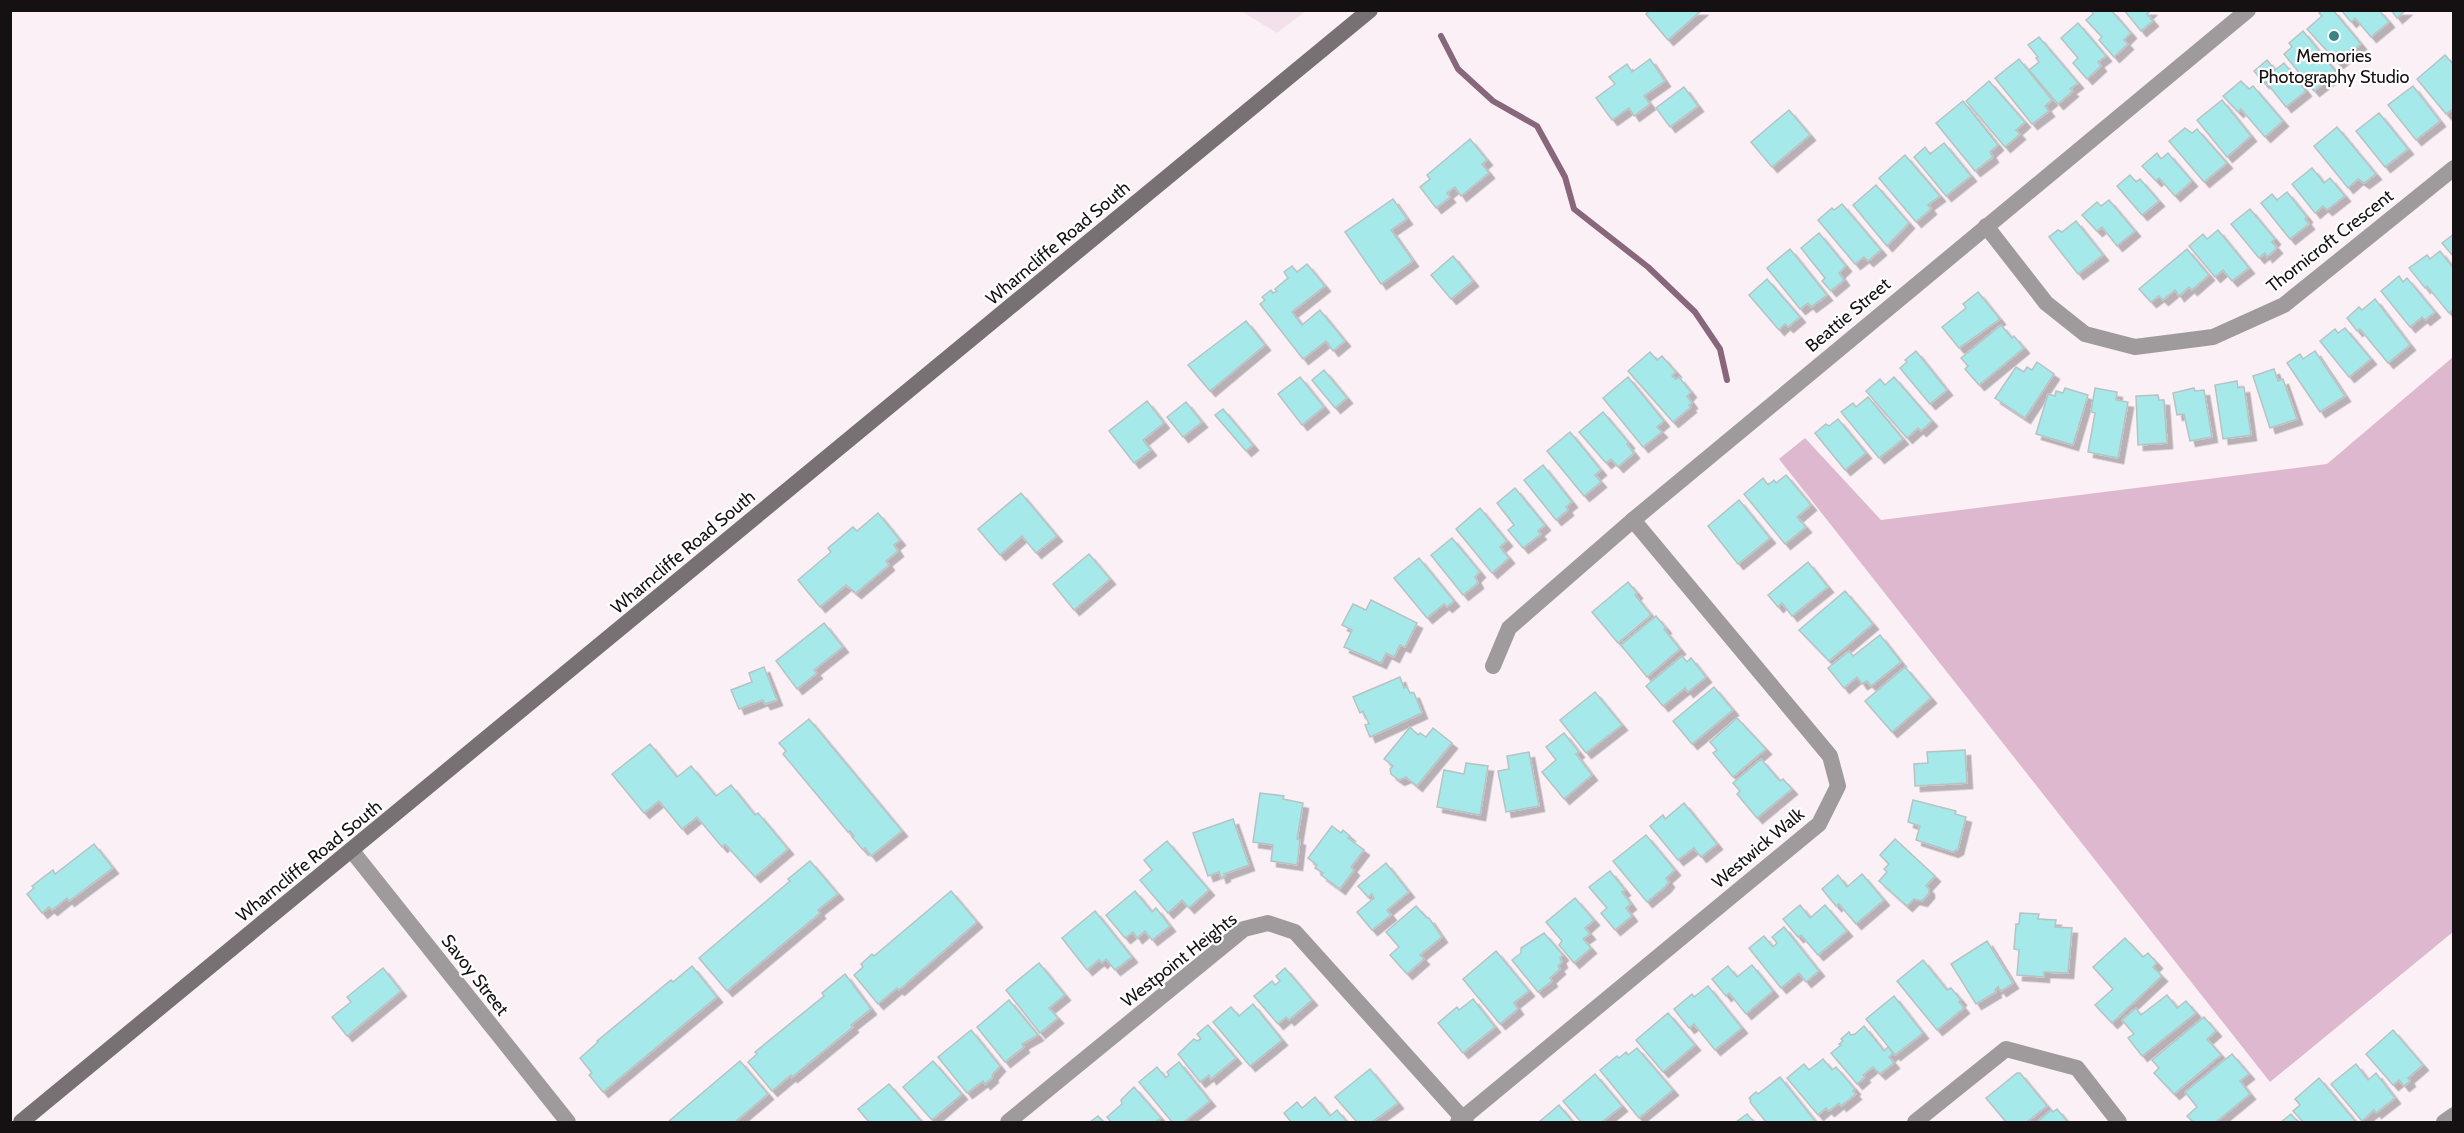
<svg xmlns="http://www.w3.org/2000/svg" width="2464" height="1133" viewBox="0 0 2464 1133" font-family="Cabin,sans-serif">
  <defs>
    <filter id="shadow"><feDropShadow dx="5.5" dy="5.5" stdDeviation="0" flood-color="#0004"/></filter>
  </defs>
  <rect width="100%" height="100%" fill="#fbf0f6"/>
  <path fill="#f2e1eb" d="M1241,11h65l-29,22z"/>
  <path fill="#deb8cf" d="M2453,357v575l-183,150 -491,-623 26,-21 76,82 446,-56z"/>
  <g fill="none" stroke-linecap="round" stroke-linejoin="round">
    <path stroke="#88677c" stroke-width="6" d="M1441,36l17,33 35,32 44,25 28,51 9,32 74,58 47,45 25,37 7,31"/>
  </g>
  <g fill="#a5e9eb" stroke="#b7c3c3" stroke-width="1.5" filter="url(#shadow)">
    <path d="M1650,10h52l-34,30 -22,-26z"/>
    <path d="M2111,10l20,23 -7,7 4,4 -14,13 -15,-17 3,-3 -16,-17 7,-6 -2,-4z"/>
    <path d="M2124,10h27l-4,4 6,7 -12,10z"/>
    <path d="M2323,10h10l28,34 -23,19 -31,-34 15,-13 -3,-3z"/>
    <path d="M2341,10h38l10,12 -18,15 -16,-19 -4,4z"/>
    <path d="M2391,10h15l-9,8z"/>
    <path d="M2078,23l28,33 -8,6 3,4 -14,13 -14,-16 5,-5 -17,-20z"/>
    <path d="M2303,31l34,42 -23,18 -30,-37 8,-7 -3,-4z"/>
    <path d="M2039,37l39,46 -8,6 3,2 -15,13 -29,-34 10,-8 -3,-4 2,-1 -10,-12z"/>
    <path d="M2445,55l9,10v43l-8,6 -29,-35z"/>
    <path d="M1650,59l15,22 -21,15 6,8 -16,12 -5,-8 -17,12 -16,-22 19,-14 -6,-7 18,-13 5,8z"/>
    <path d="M2019,59l33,41 -7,6 4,5 -17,13 -37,-46z"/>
    <path d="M2267,60l8,10 9,-7 22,28 -20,16 -20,-25 -2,1 -10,-12z"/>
    <path d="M1989,81l36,41 -9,8 4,4 -15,13 -39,-46z"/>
    <path d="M2241,81l8,8 4,-3 30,35 -18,16 -24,-28 -3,3 -15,-16z"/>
    <path d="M2413,86l27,35 -24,19 -28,-35z"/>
    <path d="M1684,87l14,19 -28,21 -14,-19z"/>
    <path d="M2222,100l29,36 -24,21 -30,-37z"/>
    <path d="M1963,101l35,44 -8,7 3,5 -18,14 -39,-48z"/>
    <path d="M1789,110l21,25 -38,32 -21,-25z"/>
    <path d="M2379,113l29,36 -23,18 -29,-36z"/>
    <path d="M2337,127l39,47 -12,9 -6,-4 -10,9 -34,-42z"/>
    <path d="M2185,128l7,5 5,-4 30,34 -23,19 -35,-41z"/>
    <path d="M1470,139l17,21 -5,4 7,9 -28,23 -6,-9 -8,6 3,4 -14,11 -16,-21 10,-8 -3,-4z"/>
    <path d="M1944,143l27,33 -25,20 -32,-39 11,-10 5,7z"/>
    <path d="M2157,153l4,6 7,-6 24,28 -17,15 -16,-18 -3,3 -14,-15z"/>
    <path d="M1905,155l35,41 -12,9 3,4 -15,13 -37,-44z"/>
    <path d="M2312,168l12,15 6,-5 15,18 -18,14 -4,-4 -8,7 -23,-29z"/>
    <path d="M2130,175l6,7 4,-3 19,22 -17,14 -25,-29z"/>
    <path d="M1876,185l33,38 -22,23 -34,-41z"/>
    <path d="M2287,192l20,25 -2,2 4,5 -19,15 -29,-36 11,-9 5,6z"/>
    <path d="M1393,199l14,20 -16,11 22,31 -32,23 -36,-52z"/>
    <path d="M2109,200l26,31 -18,15 -15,-19 -5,4 -15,-16 15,-13 4,4z"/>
    <path d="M1842,204l39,46 -13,11 -4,-4 -9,7 -37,-44 14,-12 2,2z"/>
    <path d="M2250,209l25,30 -3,3 5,6 -10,9 -2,-4 -6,5 -28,-34z"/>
    <path d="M2076,221l27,34 -25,19 -29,-37 9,-7 4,2z"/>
    <path d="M2218,230l31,38 -17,13 -9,-11 -8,7 -26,-31 14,-12 4,5z"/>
    <path d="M1819,233l27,33 -7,7 5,7 -13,11 -9,-10 3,-3 -24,-30z"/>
    <path d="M2454,234v23l-12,-14z"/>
    <path d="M1790,249l37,46 -16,12 -3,-4 -8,6 -33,-41z"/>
    <path d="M2187,249l22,26 -17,15 -3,-3 -10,9 -4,-6 -12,10 -4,-4 -8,6 -12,-13z"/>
    <path d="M2440,251l14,18v40l-5,4 -22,-27 -2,2 -16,-20 18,-13 3,4z"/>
    <path d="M1453,256l20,25 -22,18 -20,-24z"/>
    <path d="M1307,264l18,22 -33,26 10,13 18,-15 25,31 -12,10 -7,-10 -23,18 -43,-55 5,-4 -3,-3 9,-7 2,3 4,-2 -2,-2 13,-11 -4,-6 8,-6 5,6z"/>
    <path d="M2399,276l4,6 4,-4 28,34 -10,8 -3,-3 -12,10 -29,-36z"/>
    <path d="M1767,279l33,38 -12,10 -3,-3 -6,6 -30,-35z"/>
    <path d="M1978,292l22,27 -41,29 -17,-21 24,-19 -3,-4z"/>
    <path d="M2375,299l35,46 -22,18 -28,-34 -3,2 -10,-13 12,-11 3,3z"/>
    <path d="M1246,321l19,24 -55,46 -22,-26z"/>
    <path d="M2001,325l11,13 2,-2 10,12 -45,37 -14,-16 3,-3 -7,-8z"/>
    <path d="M2345,328l26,31 -22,18 -29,-36 15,-12 3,4z"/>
    <path d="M1916,351l31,39 -17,14 -30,-36 7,-6 -2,-2z"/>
    <path d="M2315,351l30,45 -25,16 -33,-49 13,-9 3,5z"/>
    <path d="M1650,352l7,8 5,-4 14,16 -4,4 4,3 3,-2 12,15 -4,4 5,7 -3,2 2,2 -18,15 -45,-51z"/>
    <path d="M2037,362l17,12 -29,44 -30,-20 21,-31 8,5 3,-5 5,3z"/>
    <path d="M2274,369l4,12 5,-2 14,40 -27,9 -17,-52z"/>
    <path d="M1324,370l23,28 -12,10 -23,-28z"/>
    <path d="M1300,377l24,30 -22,18 -24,-31z"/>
    <path d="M1628,377l36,44 -7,6 5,5 -19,15 -40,-49z"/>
    <path d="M1894,377l38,44 -11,10 -3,-3 -11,10 -41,-47 14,-12 5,6z"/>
    <path d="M2237,381l1,7 6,-1 7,48 -28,4 -8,-54z"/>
    <path d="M2065,388l23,7 -15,50 -37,-11 12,-40 7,2 1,-5 7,2z"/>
    <path d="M2095,388l22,4 -1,8 12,2 -10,56 -30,-6 7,-39 -4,-1z"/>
    <path d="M2194,388l1,3 9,-1 8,47 -22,4 -6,-27 -7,1 -4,-22z"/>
    <path d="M2158,395l1,5h5l3,43 -29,2 -2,-49z"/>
    <path d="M1868,397l35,42 -24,19 -38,-46 12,-9 3,4z"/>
    <path d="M1147,401l17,22 -21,17 8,10 -17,13 -25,-32z"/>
    <path d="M1186,402l16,20 -19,15 -16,-20z"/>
    <path d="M1223,409l30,36 -7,6 -31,-36z"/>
    <path d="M1603,412l26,31 -2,1 7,9 -16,14 -7,-8 -5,4 -27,-31z"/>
    <path d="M1838,419l28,34 -21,17 -30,-37 11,-9 3,2z"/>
    <path d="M1570,432l31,38 -6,5 6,7 -17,14 -37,-45z"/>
    <path d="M1543,465l29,37 -6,5 2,3 -12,10 -32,-40z"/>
    <path d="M1786,475l25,30 -14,12 9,10 -21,17 -41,-50 19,-16 5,7 6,-5 2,3z"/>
    <path d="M1515,488l30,37 -7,6 3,3 -18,14 -15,-18 6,-5 -17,-22z"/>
    <path d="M1021,493l36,43 -21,17 -14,-17 -22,19 -22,-26z"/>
    <path d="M1739,500l31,38 -32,26 -30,-38z"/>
    <path d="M1480,508l27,33 -7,6 9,11 -17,15 -36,-44z"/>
    <path d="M878,513l22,27 -6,5 4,6 -12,10 3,4 -33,28 -10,-8 -26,22 -22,-27 33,-28 -3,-4 25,-21 4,4z"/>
    <path d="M1452,538l28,34 -5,5 3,6 -15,12 -32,-40z"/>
    <path d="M1089,554l21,25 -36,31 -21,-26z"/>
    <path d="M1419,558l35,43 -7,6 -3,-3 -17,14 -33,-40z"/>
    <path d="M1808,562l20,25 -36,29 -10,-13 -4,4 -10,-12z"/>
    <path d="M1628,582l9,11 -2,2 16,20 -33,28 -26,-31z"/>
    <path d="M1845,591l28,33 -44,37 -30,-31z"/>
    <path d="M1371,600l46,23 -12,24 -5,-2 -6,12 -8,-4 -5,10 -37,-16 8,-17 -10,-5 11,-21 13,6z"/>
    <path d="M1656,616l10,12 -2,1 16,20 -33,28 -26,-32z"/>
    <path d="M824,623l19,24 -29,23 3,3 -20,16 -21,-28z"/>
    <path d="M1880,635l21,27 -30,24 -4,-5 -5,3 -5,-7 -13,11 -16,-20 21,-17 4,5z"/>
    <path d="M1682,656l5,6 4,-4 15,19 -18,15 -3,-4 -22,18 -17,-20z"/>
    <path d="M764,667l13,33 -12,4 -2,-4 -24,9 -8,-19 21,-8 -3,-9z"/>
    <path d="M1905,667l26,31 -39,34 -27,-31z"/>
    <path d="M1400,677l4,11 3,-1 3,6h4l8,20 -52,24 -5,-12 4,-1 -6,-13 -3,2 -7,-16z"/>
    <path d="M1714,687l19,23 -41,34 -19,-23z"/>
    <path d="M1595,692l27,33 -36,28 -26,-33z"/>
    <path d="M1737,718l29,31 -33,28 -20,-24 4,-3 -7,-8z"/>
    <path d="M809,719l93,112 -31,25 -6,-8 -2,2 -11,-13 2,-1 -4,-5 -2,1 -65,-78 3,-3 -7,-8z"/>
    <path d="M1410,727l8,8 2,-2 6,4 7,-9 19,15 -35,43 -11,-9 -7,3 -8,-6 -1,-5 3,-3 -9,-7z"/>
    <path d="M1564,733l15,19 -3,2 16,21 -28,24 -22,-27 14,-12 -10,-13z"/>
    <path d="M650,744l27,33 14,-11 25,30 15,-11 24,30 3,-2 30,36 -33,28 -30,-33 -3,3 -25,-30 -15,12 -23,-28 -15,12 -32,-39z"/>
    <path d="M1965,750l2,33 -52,3 -1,-22 14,-1 -1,-11z"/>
    <path d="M1529,752l10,54 -33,6 -8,-41 11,-2 -2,-13z"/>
    <path d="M1761,759l19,22 3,-2 9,10 -35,29 -20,-24 3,-3 -7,-8z"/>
    <path d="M1466,763l22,3 -8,49 -43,-8 7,-37 20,4z"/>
    <path d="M1260,793l24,3 -1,3 20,4 -6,36 3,1 -3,25 -26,-4 2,-16 -20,-3z"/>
    <path d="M1913,800l43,11 -1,3 11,3 -8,32 -5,3 -37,-12 4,-14 -12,-4z"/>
    <path d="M1684,803l33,41 -16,13 -7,-9 -16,12 -28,-34 13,-11 2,4z"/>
    <path d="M1233,819l16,46 -25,9 1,2 -4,2 -2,-6 -11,4 -15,-43z"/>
    <path d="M1332,826l9,7 2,-3 7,6 -2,2 16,12 -13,17 3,3 -14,19 -19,-14 2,-2 -8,-5 2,-3 -9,-7z"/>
    <path d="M1646,835l29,35 -9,8 3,4 -4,5 -18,15 -34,-41z"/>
    <path d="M1895,839l40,37 -9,10 3,3v4l-7,8 -8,-2 -7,7 -28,-25 8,-9 -3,-3 5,-5 -9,-9z"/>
    <path d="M1167,841l42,49 -20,18 -7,-8 -14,13 -28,-33 12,-10 -8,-10z"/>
    <path d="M94,844l19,24 -44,33 -2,-3 -15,12 -3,-3 -7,6 -15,-19 7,-6 -2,-2 21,-16 2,4z"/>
    <path d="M810,861l28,33 -20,16 2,3 -93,78 -28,-33 91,-77 -2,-2z"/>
    <path d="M1386,863l23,29 -22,18 4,5 -19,15 -15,-18 17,-14 -2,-4 -4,3 -10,-11z"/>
    <path d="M1610,871l15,19 -3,2 9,12 -5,4 6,8 -17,14 -14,-17 6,-5 -18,-21z"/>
    <path d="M1862,874l22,26 -28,24 -17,-20 -3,2 -14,-17 16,-14 9,12z"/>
    <path d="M951,891l26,31 -78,68 -2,-2 -19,16 -24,-29 9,-8 -2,-3 11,-10 2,2z"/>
    <path d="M1135,891l17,21 4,-4 14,18 -18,14 -7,-9 -8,7 -4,-6 -8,6 -19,-23z"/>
    <path d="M1575,898l19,22 -9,8 5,6 -7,5 8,9 -17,15 -15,-18 3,-4 -16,-19z"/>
    <path d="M1800,905l10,13 15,-13 22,26 -29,24 -17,-20 -3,2 -15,-18z"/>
    <path d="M1416,906l11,12h2l13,19 -22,18 4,4 -17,15 -17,-19 9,-8 -13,-15z"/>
    <path d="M1095,911l37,46 -17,13 -9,-11 -4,4 -3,-3 -12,10 -25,-32z"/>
    <path d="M2020,913l19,1 -1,5 18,1 -1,7 17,1 -4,45 -24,-1v5l-27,-2 2,-25 -5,-1 2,-25h3z"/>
    <path d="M1784,927l35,44 -13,11 -7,-9 -18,15 -32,-40 15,-12 9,11 4,-4 -5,-6z"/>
    <path d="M1544,933l19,22 -3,3 2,4 -4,4 2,3 -10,9 2,3 -14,11 -26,-32 9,-7v-5z"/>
    <path d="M2125,938l18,19 5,-4 9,10 -4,4 9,9 -50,47 -17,-18 18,-16 -20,-22z"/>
    <path d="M1987,941l26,42 -12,8 -3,-4 -3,3 1,2 -20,12 -25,-40z"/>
    <path d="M1496,951l33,40 -15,12 4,6 -18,15 -37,-45z"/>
    <path d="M1923,960l24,30 4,-2 10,12 -2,2 5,6 -27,22 -40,-49z"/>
    <path d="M1039,963l26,32 -16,13 9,10 -18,15 -34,-43z"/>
    <path d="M1752,965l21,26 -27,23 -17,-21 -3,3 -14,-17 16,-13 9,11z"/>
    <path d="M692,966l25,31 -114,95 -14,-17 3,-2 -12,-15 18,-16 -1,-1 74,-61 2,2z"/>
    <path d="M383,968l18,23 -54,45 -15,-19 19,-15 -4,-5z"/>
    <path d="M1285,968l27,32 -23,20 -3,-3 -8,7 -24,-28 18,-15 3,4 5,-4 -4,-5z"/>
    <path d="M845,974l26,35 -20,16 2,2 -61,50 -1,-2 -19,16 -24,-29 9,-8 -2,-2 69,-56 -2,-3z"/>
    <path d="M1708,986l34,42 -27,22 -21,-26 -5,4 -15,-19 18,-15 2,3z"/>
    <path d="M2167,995l10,13 9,-7 10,12 -54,43 -14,-18 6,-4 -12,-14 14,-12 5,7z"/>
    <path d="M1894,996l29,37 -28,22 -29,-36z"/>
    <path d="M1473,999l22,28 -32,26 -25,-30 19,-16 2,3z"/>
    <path d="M1009,1000l29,35 -16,9 2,3 -19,15 -28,-35z"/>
    <path d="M1253,1004l29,36 -32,26 -37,-44 18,-15 8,9z"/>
    <path d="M1668,1013l27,32 -32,27 -27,-32z"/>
    <path d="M2204,1017l12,14 -9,8 14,16 -47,39 -20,-21 5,-5 -7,-8z"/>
    <path d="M1208,1025l28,33 -25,21 -2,-4 -9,7 -22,-28 16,-15 3,2 4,-2 -4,-5z"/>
    <path d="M1864,1026l20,25 4,-4 5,6 -4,4 5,6 -14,11 -7,-7 -10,8 2,2 -8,7 -26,-31 10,-8 -2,-1 4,-3 -2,-2 8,-7 2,3 4,-1z"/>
    <path d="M971,1030l29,36 -8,9 1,2 -8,7 -2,-3 -16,12 -29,-36z"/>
    <path d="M2393,1030l30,35 -15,13 2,3 -6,5 -5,-6 -6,5 -27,-31z"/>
    <path d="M1637,1048l36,42 -34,28 -39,-48 17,-14 2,2 7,-6 2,3z"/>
    <path d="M2232,1054l17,20 -9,7 10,13 -34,28h-23l-6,-6 10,-9 -12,-15z"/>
    <path d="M1823,1059l9,11 4,-3 19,22 -2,2 3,3 -15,12 -2,-3 -10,8 -3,-3 -8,7 -31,-37 17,-14 5,6z"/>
    <path d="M740,1061l28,33 -20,17 -13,11h-67z"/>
    <path d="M933,1061l29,33 -30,26 -29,-33z"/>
    <path d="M1179,1062l31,39 -26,21h-12l-33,-40 18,-15 9,11 3,-3 -2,-3z"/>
    <path d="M2356,1064l12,16 8,-7 19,25 -19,15 -2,-3 -12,11 -31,-37z"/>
    <path d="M1370,1069l28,34 -26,19h-15l-22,-25z"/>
    <path d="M2017,1073h3l27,33 -20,16h-21l-20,-24z"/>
    <path d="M1595,1074l27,32 -20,16h-21l-18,-21z"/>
    <path d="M1780,1077l36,45h-50l-16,-20 1,-2 -2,-2 7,-6 2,2z"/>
    <path d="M2319,1078l37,44h-53l-10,-11 7,-6 -5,-6z"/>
    <path d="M889,1084l33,38h-53l-11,-13z"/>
    <path d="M1134,1087l27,31 -5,4h-45l-4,-5 15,-13 -1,-4z"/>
    <path d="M1315,1097l15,19 7,-6 10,12h-56l-7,-9 13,-11 5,6z"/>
    <path d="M1559,1105l14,17h-34z"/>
    <path d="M2057,1109l11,13h-31l14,-12 2,2z"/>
    <path d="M1747,1114l7,8h-18z"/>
    <path d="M2291,1114l7,8h-17z"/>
    <path d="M1098,1116l6,6h-14z"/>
  </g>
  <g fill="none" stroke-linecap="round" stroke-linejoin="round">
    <g stroke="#9f9b9d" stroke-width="16">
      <path d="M1986,226l60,77 39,31 50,13 78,-10 71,-32 170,-137"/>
      <path d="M1493,666l16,-38 124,-108 615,-510"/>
      <path d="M352,851l216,271"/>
      <path d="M1008,1122l236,-193 24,-6 27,9 171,190"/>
      <path d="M1458,1122l361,-298 19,-38 -8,-30 -197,-236"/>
      <path d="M1915,1122l91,-73 71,19 42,54"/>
      <path d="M2444,1122l10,-7"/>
    </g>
    <path stroke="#777174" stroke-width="16" d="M21,1122l1349,-1112"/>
  </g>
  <circle fill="#3a8385" stroke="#fff" stroke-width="2" cx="2334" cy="36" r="6"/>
  <g text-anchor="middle" stroke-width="4.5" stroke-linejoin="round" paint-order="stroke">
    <g font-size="18" fill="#151113" stroke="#fff">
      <text x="2334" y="62">Memories<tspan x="2334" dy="21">Photography Studio</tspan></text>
    </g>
    <g font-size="18" fill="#151113" stroke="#fff">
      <text transform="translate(2330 241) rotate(-38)" y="6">Thornicroft Crescent</text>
      <text transform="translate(1058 243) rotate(-40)" y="6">Wharncliffe Road South</text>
      <text transform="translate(1848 315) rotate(-40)" y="6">Beattie Street</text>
      <text transform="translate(683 552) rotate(-40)" y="6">Wharncliffe Road South</text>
      <text transform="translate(1758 848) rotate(-40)" y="6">Westwick Walk</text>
      <text transform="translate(309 861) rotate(-39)" y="6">Wharncliffe Road South</text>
      <text transform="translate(1179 960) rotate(-38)" y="6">Westpoint Heights</text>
      <text transform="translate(475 975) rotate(52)" y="6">Savoy Street</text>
    </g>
  </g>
  <rect width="2464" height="1133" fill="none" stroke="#151113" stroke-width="24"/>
</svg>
